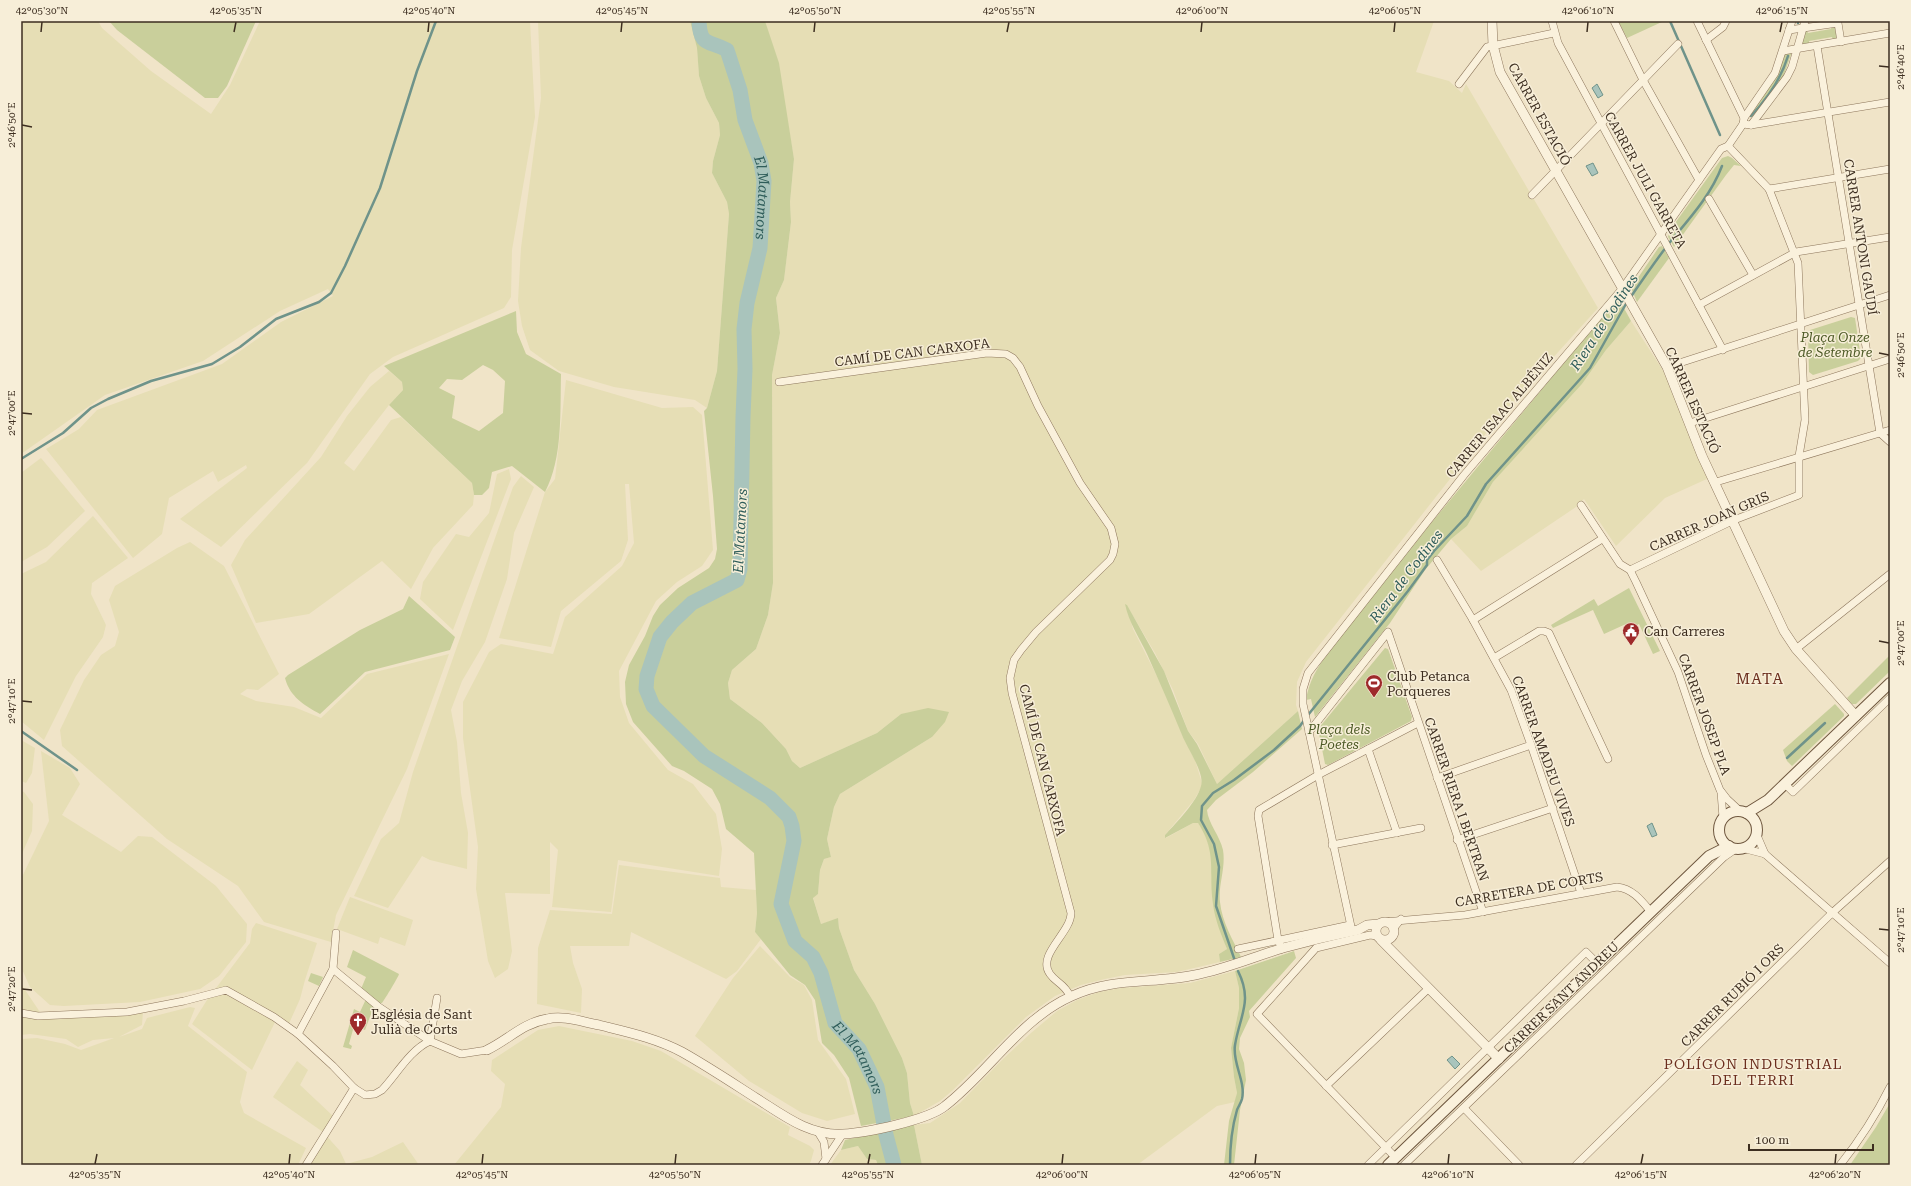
<svg xmlns="http://www.w3.org/2000/svg" width="1911" height="1186" viewBox="0 0 1911 1186" font-family="'Roboto Serif',serif">
  <rect width="100%" height="100%" fill="#f0e4c8"/>
  <g fill="#e6deb5">
    <path d="M21,21h77l4,7 49,43 60,43 19,-29 30,-64h270l5,96 -23,133 -1,47 -7,11 -111,49 -23,17 -63,89 -86,84 -41,-28 67,-51 -1,-3 -28,17 -5,-11 -44,27 -7,36 -29,24 -87,-109 33,-20 18,-19 125,-46 59,-42 52,-26 -5,-7 -48,22 -77,50 -98,34 -84,59z"/>
    <path d="M538,21h152l7,27 2,28 7,22 13,25 1,12 -7,26 -1,12 15,29 2,12 -12,157 -10,37 -12,-8 -81,-13 -55,-16 -29,-21 -8,-24 -4,-25 3,-53 20,-150z"/>
    <path d="M765,21h669l-18,51 33,9 13,12 4,-9 132,224 -104,115 -188,239 -9,20 -1,23 2,6 -81,73 -19,-40 -10,-13 -15,-41 -18,-37 -29,-49 7,25 38,75 12,33 12,23 7,23 -1,5 -7,12 -29,35 1,3 27,-15h5l6,9 7,20 1,23 9,59 6,15 -8,5 1,8 -43,10 -52,3 -20,4 -24,6 -26,11 -29,21 -73,73 -13,11 -26,15 -4,-13 -3,-30 -5,-15 -27,-54 -21,-34 -15,-42 -1,-9 -17,5 -8,-27 5,-3 2,-24 4,-11 7,-2 -4,-18 7,-32 6,-13 92,-57 -31,-23 -24,19 -77,35 -8,-7 -6,-12 -24,-26 -32,-24 -2,-16 4,-13 24,-21 12,-34 5,-32 -1,-208 8,-42 -4,-35 8,-18 7,-58 -1,-20 4,-43 -7,-41z"/>
    <path d="M1631,321l33,51 45,106 -44,20 -49,48 -32,-47 -8,8 -95,64 -30,-32 16,-13 26,-44 89,-98 24,-34z"/>
    <path d="M389,371l13,11 1,8 -14,15 -45,58 10,8 37,-51 10,-3 71,66 2,12 -1,10 -40,43 -22,41 -29,-28 -73,53 -53,9 -25,-58 14,-25 76,-83 26,-41 23,-29z"/>
    <path d="M566,380l96,28 31,-1 9,8 11,135 -11,16 -25,16 -21,19 -37,70 1,26 9,26 39,47 25,14 23,30 6,35 -3,27 -101,-16 -7,52 -59,-5 6,-57 -8,-8v52l-45,-1 7,58 -4,18 -13,9 -7,-17 -12,-72 2,-42 -15,-109v-36l26,-50 12,-8 52,10 12,-37 57,-51 12,-23 -5,-59h-4l3,56 -7,21 -60,50 -10,36 -52,-9 46,-146 10,-13z"/>
    <path d="M41,458l44,53 -38,36 -26,15v-89z"/>
    <path d="M509,469l2,10 -58,151 -33,-31 3,-17 33,-48 13,3 20,-24 8,-39z"/>
    <path d="M521,476l13,11 -20,46 -7,46 -22,63 -23,39 -11,29 6,32 4,51 7,40 -1,36 -37,-9 -8,-4 -34,52 -34,-12 27,-57 18,-16 14,-51 100,-285z"/>
    <path d="M93,516l35,42 -36,25 -1,11 15,31 -3,12 -27,39 -32,64 -23,-19v-147l25,-12z"/>
    <path d="M190,542l34,24 55,108 -21,16 -11,-1 -7,5 16,7 38,6 27,11 46,-44 82,-20 -42,115 -71,146 -5,27 -67,-20 -26,-36 -71,-47 -105,-93 -2,-16 24,-50 17,-25 14,-9 4,-14 -10,-32 6,-14 62,-38z"/>
    <path d="M21,740l14,8 -3,25 -6,10 -5,-2z"/>
    <path d="M41,751l29,17 10,16 -18,31 59,37 17,-16 14,1 64,49 31,38 -1,18 -27,34 -19,13 -60,13 -76,4 -14,-1 -20,-18 -9,-20v-88l28,-58z"/>
    <path d="M21,791l3,1 9,12 -1,27 -11,25z"/>
    <path d="M619,865l101,13 1,9 35,3 1,23 -2,19 6,7 -24,32 -11,8 -95,-47 -2,14h-59l3,17 9,26 -1,24 -44,-9 1,-56 12,-38 62,4z"/>
    <path d="M350,897l63,23 -8,26 -25,-9 -2,7 -41,-15z"/>
    <path d="M256,923l61,20 -12,37 -5,19 -13,29 -12,-6 -23,48 -60,-46 15,-24 43,-57 2,-14z"/>
    <path d="M760,946l30,31 14,8 8,15 6,40 28,39 9,35 -28,7 -25,-8 -53,-32 -54,-45 38,-58z"/>
    <path d="M1235,971l4,17v20l-8,40 3,29 3,16 -2,9 -18,4 -80,59h-215l-8,-40 16,-2 30,-20 42,-43 29,-27 26,-22 20,-11 22,-8 22,-4 69,-5z"/>
    <path d="M21,984l23,34 99,-6 -1,13 -23,12 23,-8 5,-11 43,-11 5,1 -7,18 59,46 -7,30 4,11 62,35 -8,17h-277v-126l16,-1 28,6 16,6 33,-12 -21,2 -15,7 -12,-8 -36,-5 -9,1z"/>
    <path d="M559,1026l73,15 29,10 129,76 -2,8 22,11 4,4 -3,11 -2,4h-355l47,-58 4,-23 -14,-13 1,-11 46,-30z"/>
    <path d="M297,1061l11,9 -8,15 33,31 -10,16 17,19 6,13 26,-7 31,-15 16,23h-118l22,-33 -50,-35z"/>
    <path d="M858,1146l9,13 9,1 2,5h-48l11,-15z"/>
  </g>
  <g fill="#c9cf9b" fill-rule="evenodd">
    <path d="M109,21h147l-29,65 -9,12h-13l-88,-68z"/>
    <path d="M690,21h75l14,42 15,96 -4,43 1,20 -7,58 -8,18 4,35 -8,42 1,208 -5,32 -12,34 -24,21 -4,13 2,16 32,24 24,26 6,12 8,7 77,-35 24,-19 27,-6 21,4 -4,10 -13,15 -92,57 -6,13 -7,32 4,18 -7,2 -4,11 -2,24 -5,4 8,26 17,-6 1,10 15,42 21,34 27,54 5,15 3,30 4,13 -53,10 -12,-48 -15,-23 -12,-12 -7,-43 -10,-15 -15,-10 -35,-43 2,-19 -3,-60 -28,-24 -6,-25 -8,-15 -28,-18 -12,-5 -39,-44 -7,-18 -1,-22 4,-17 16,-29 8,-20 7,-11 18,-17 31,-20 6,-9 2,-10 -4,-53 -9,-85 3,-3 10,-37 12,-157 -2,-12 -15,-29 1,-12 7,-26 -1,-12 -13,-25 -7,-22 -2,-28z"/>
    <path d="M1618,21h46l-37,17z"/>
    <path d="M1831,26l4,2 2,10 -4,2 -1,-3 -23,4v3l-7,1 2,-14h3l1,2 23,-4z"/>
    <path d="M1792,52l-10,28 -29,37 -3,-2 34,-61z"/>
    <path d="M1728,156l4,2 9,8 -7,-1 -8,10 -52,72 -6,-10 2,-7 52,-72z"/>
    <path d="M1662,246l7,12 -32,44 -6,-14 28,-41z"/>
    <path d="M1619,299l12,22 -25,29 -24,34 -89,98 -26,44 -16,13 -26,31 -35,53 -75,94 -4,-18 -5,1c3,-19 11,-32 22,-47l104,-131 178,-215z"/>
    <path d="M516,311l1,21 9,22 35,20c-1,38 2,84 -16,118l-33,-26 -20,6 -3,16 -7,7h-8l-2,-12 -83,-78 14,-15 -1,-8 -18,-16zM483,365l10,5 12,11 -2,32 -24,18 -27,-13 3,-22 -16,-8 8,-9 15,1z"/>
    <path d="M1851,317l4,1 6,40 -3,3 -45,14 -4,-3 -1,-39 2,-3z"/>
    <path d="M1629,588l31,63 -7,3 -14,-30 -10,5 -3,-5 -22,10 -11,-24 -40,18 -2,-3 43,-26 4,7z"/>
    <path d="M409,596l46,41 -5,13 -85,22 -45,42c-16,-9 -30,-17 -35,-36l3,-3 72,-45 43,-21z"/>
    <path d="M1125,604l2,1 37,66 24,60 9,13 20,40 81,-73 4,18 -49,43 -37,28 -9,10c1,13 13,26 16,40 3,18 -5,35 -3,52 2,20 13,38 21,55l-21,5 -1,-8 8,-5c-6,-15 -12,-29 -14,-45 -5,-32 5,-50 -15,-81h-5l-28,15v-3c11,-12 32,-33 36,-49 4,-13 -14,-38 -19,-51 -11,-27 -23,-54 -35,-81 -8,-17 -18,-31 -22,-50z"/>
    <path d="M1385,648l3,1 24,68 -1,4 -83,44 -3,-1 -7,-35z"/>
    <path d="M1890,655v16l-34,33h-4l-5,-6z"/>
    <path d="M1835,704l9,10v2l-52,50 -5,-5 -4,-11z"/>
    <path d="M353,950l46,24c0,2 -14,25 -17,29h-3l-18,-14 5,-12 -19,-10z"/>
    <path d="M1294,951l2,7 -47,53 1,6 -10,21 -1,11 5,14 2,17 -6,30 -6,55h-10l5,-44 8,-28 -3,-16 -3,-29 8,-40v-20l-4,-17z"/>
    <path d="M311,973l12,4 -4,9 -11,-5z"/>
    <path d="M366,999l8,7 -9,24 -11,-4 -5,18 3,2 -1,3 -8,-2 11,-38 6,3z"/>
    <path d="M1890,1103v62h-40l26,-38z"/>
    <path d="M914,1125l8,40h-44l-2,-5 -9,-1 -9,-13 -17,4 4,-10z"/>
  </g>
  <g fill="#a9c4bc" stroke="#6f938a">
    <path d="M1597,84l6,11 -5,3 -6,-10z"/>
    <path d="M1593,163l5,10 -6,3 -6,-10z"/>
    <path d="M1652,823l5,12 -5,2 -5,-11z"/>
    <path d="M850,1040l15,6v5l-9,3 -1,-7z"/>
    <path d="M1452,1056l8,8 -5,5 -8,-9z"/>
  </g>
  <g fill="none" stroke-linecap="round" stroke-linejoin="round">
    <g stroke="#6f938a" stroke-width="2.5">
      <path d="M1670,21l50,114"/>
      <path d="M1798,23v-2"/>
      <path d="M1751,116c16,-17 30,-37 37,-60"/>
      <path d="M1630,298c13,-19 26,-38 40,-56 20,-24 41,-47 52,-76"/>
      <path d="M21,459l42,-26 28,-25 17,-9 43,-18 61,-17 28,-17 36,-28 43,-17 12,-9 14,-27 35,-78 37,-117 19,-50"/>
      <path d="M1308,715l100,-124 19,-26v-5l7,-9 33,-35 19,-32 104,-116 37,-66"/>
      <path d="M21,731l56,39"/>
      <path d="M1787,758l38,-35"/>
      <path d="M1235,961l-19,-55 3,-39 -5,-23 -13,-24 1,-14 11,-13 21,-13 40,-30 26,-24 5,-7"/>
      <path d="M1230,1165c0,-18 2,-38 7,-55 1,-3 4,-7 5,-11 4,-18 -10,-36 -7,-54 5,-30 18,-44 3,-74"/>
    </g>
    <path stroke="#a9c4bc" stroke-width="15" id="s1" d="M699,21c1,26 10,19 28,29l13,40 5,30 16,43 3,18 -4,67 -13,55 -3,26 1,40 -2,48 -3,152 -3,11 -45,23 -20,19 -12,15 -13,39 -1,13 7,17 51,50 66,42 19,19 3,9 2,15 -13,63 14,37 18,16 8,16 14,50 24,26 18,38 9,48 8,30"/>
    <g stroke="#8d765c" stroke-width="8">
      <g id="minor">
        <path d="M1552,21l6,22 165,307"/>
        <path d="M1614,21l29,59 56,100"/>
        <path d="M1697,21l47,97"/>
        <path d="M1792,21l-17,52 -31,45 -1,6 8,1 139,-23"/>
        <path d="M1789,30l49,-7 3,19"/>
        <path d="M1706,40l17,-13 3,-6"/>
        <path d="M1817,46l63,387 10,9"/>
        <path d="M1783,51l107,-18"/>
        <path d="M1459,84l28,-37 67,-14"/>
        <path d="M1751,125l36,-48 5,-10 13,-46"/>
        <path d="M1769,189l121,-20"/>
        <path d="M1532,195l146,-151"/>
        <path d="M1709,199l44,76"/>
        <path d="M1699,305l97,-53 94,-15"/>
        <path d="M1667,367l223,-72"/>
        <path d="M779,382l208,-29 19,1 7,4 7,9 18,39 42,77 31,45 4,16 -2,10 -3,6 -74,72 -15,18 -7,10 -4,18 2,15 59,220c0,20 -35,42 -21,61 6,9 14,9 20,22"/>
        <path d="M1690,423l200,-64"/>
        <path d="M1716,482l174,-52"/>
        <path d="M1581,505l39,59 10,6 6,12 42,90 28,83 14,35 7,9 13,12"/>
        <path d="M1437,560l36,60 38,70 20,55 50,148"/>
        <path d="M1630,570l104,-50 65,-25v-39l6,-36 -7,-157 -29,-74 -41,-43"/>
        <path d="M1473,620l129,-81"/>
        <path d="M1796,649l94,-75"/>
        <path d="M1494,658l45,-27h5l5,2 59,126"/>
        <path d="M1309,732l79,-100 95,280"/>
        <path d="M1368,749l29,84"/>
        <path d="M1437,778l94,-33"/>
        <path d="M1785,784l8,8 97,-94"/>
        <path d="M1721,792l2,26"/>
        <path d="M1756,833l9,21"/>
        <path d="M1457,840l96,-32"/>
        <path d="M1332,845l89,-17"/>
        <path d="M1742,848l23,6 125,109"/>
        <path d="M1384,922l81,-7 152,-28c16,2 24,13 34,25"/>
        <path d="M1393,929l8,-10"/>
        <path d="M1352,931l-49,-227v-15l5,-16 156,-198 158,-186 99,-140 7,-3 15,-22"/>
        <path d="M1377,936l-7,-1 -54,13 -59,66 139,144"/>
        <path d="M1238,949l112,-24"/>
        <path d="M1282,949l-4,-9 -20,-124 1,-6 59,-35 100,-52"/>
        <path d="M333,969l3,-36"/>
        <path d="M21,1013l17,3 89,-4 57,-11 42,-11 48,27 24,17 35,32 21,22 11,7 10,-1 7,-4c15,-16 28,-40 48,-49"/>
        <path d="M298,1034l35,-65 46,38 51,34 31,13 26,-4"/>
        <path d="M430,1041l7,-43"/>
        <path d="M1326,1086l103,-98"/>
        <path d="M1464,1108l55,57"/>
        <path d="M818,1132l6,10 2,17"/>
        <path d="M306,1165l48,-77"/>
        <path d="M822,1165l20,-30"/>
        <path d="M1368,1165l218,-213 12,12"/>
        <path d="M1404,1165l320,-308 13,-9"/>
        <path d="M1576,1165l256,-252 58,-52"/>
        <path d="M1840,1165c20,-25 36,-50 50,-78"/>
      </g>
    </g>
    <g stroke="#8d765c" stroke-width="10">
      <g id="tertiary">
        <path d="M1492,21l1,24 7,27 167,295 35,89 82,175 12,18 60,67"/>
        <circle cx="1385" cy="931" r="9"/>
        <path d="M1381,940l118,119"/>
        <path d="M487,1050c21,-10 36,-27 60,-31 17,-4 35,3 52,6 28,7 57,13 83,27 25,14 49,30 74,46 27,17 53,38 87,36 23,-1 85,-14 102,-28 44,-34 75,-87 127,-110 41,-19 81,-12 123,-21 31,-6 58,-18 88,-27 25,-7 50,-13 75,-18l9,-5 12,-1"/>
      </g>
    </g>
    <g stroke="#6f573f" stroke-width="12">
      <g id="secondary">
        <circle cx="1738" cy="830" r="19"/>
        <path d="M1747,813l21,-13 122,-117"/>
        <path d="M1388,1165l321,-309 20,-10"/>
      </g>
    </g>
    <use href="#minor" stroke="#faf1dc" stroke-width="7"/>
    <use href="#tertiary" stroke="#faf1dc" stroke-width="9"/>
    <use href="#secondary" stroke="#faf1dc" stroke-width="10"/>
  </g>
  <path fill="none" stroke="#3d2e20" stroke-width="1.5" d="M41,32l1,-10M234,32l2,-10M428,32l1,-10M621,32l1,-10M814,32l1,-10M1007,32l2,-10M1201,32l1,-10M1394,32l1,-10M1587,32l1,-10M1780,32l2,-10M1879,66l10,1M22,125l10,2M1879,353l10,2M22,413l10,1M1879,641l10,2M22,701l10,1M1879,929l10,1M22,989l10,1M95,1164l2,-10M289,1164l1,-10M482,1164l1,-10M675,1164l1,-10M868,1164l2,-10M1062,1164l1,-10M1255,1164l1,-10M1448,1164l1,-10M1641,1164l2,-10M1835,1164l1,-10"/>
  <defs>
    <g id="civic-pin" transform="scale(0.9)"><path d="M0 17L-7.5 6A9.5 9.5 0 1 1 7.5 6Z" fill="#9e2a2b" stroke="#f7eed8"/><path d="M-.6-6.5H3V-4.5H.6V-3L4-1V1h2V6H-6V1h2V-1L-.6-3ZM-1.2 2.5V6h2.4V2.5Z" fill="#fff"/></g>
    <g id="stadium-pin" transform="scale(0.9)"><path d="M0 17L-7.5 6A9.5 9.5 0 1 1 7.5 6Z" fill="#9e2a2b" stroke="#f7eed8"/><path d="M0-5a6.5 5 0 1 0 0 10a6.5 5 0 1 0 0-10ZM-3.5-1.8h7v3.6h-7Z" fill="#fff"/></g>
    <g id="church-pin" transform="scale(0.9)"><path d="M0 17L-7.5 6A9.5 9.5 0 1 1 7.5 6Z" fill="#9e2a2b" stroke="#f7eed8"/><path d="M-1.2-6h2.4v3.5h3.3v2.4h-3.3V6h-2.4V-.1h-3.3v-2.4h3.3Z" fill="#fff"/></g>
  </defs>
  <g fill-rule="evenodd">
    <use href="#civic-pin" x="1631" y="631"/>
    <use href="#stadium-pin" x="1374" y="683"/>
    <use href="#church-pin" x="358" y="1021"/>
  </g>
  <g text-anchor="middle" stroke-width="3" stroke-linejoin="round" paint-order="stroke">
    <g font-size="13" fill="#3d2e20" stroke="#f7eed8">
      <text transform="translate(1540 114) rotate(61)" y="5">CARRER ESTACIÓ</text>
      <text transform="translate(1646 180) rotate(61)" y="5">CARRER JULI GARRETA</text>
      <text transform="translate(1861 237) rotate(81)" y="5">CARRER ANTONI GAUDÍ</text>
      <text transform="translate(912 352) rotate(-7)" y="5">CAMÍ DE CAN CARXOFA</text>
      <text transform="translate(1693 400) rotate(66)" y="5">CARRER ESTACIÓ</text>
      <text transform="translate(1499 415) rotate(-50)" y="5">CARRER ISAAC ALBÉNIZ</text>
      <text transform="translate(1709 521) rotate(-24)" y="5">CARRER JOAN GRIS</text>
      <text transform="translate(1705 714) rotate(70)" y="5">CARRER JOSEP PLA</text>
      <text transform="translate(1544 751) rotate(70)" y="5">CARRER AMADEU VIVES</text>
      <text transform="translate(1043 760) rotate(76)" y="5">CAMÍ DE CAN CARXOFA</text>
      <text transform="translate(1457 799) rotate(71)" y="5">CARRER RIERA I BERTRAN</text>
      <text transform="translate(1529 889) rotate(-10)" y="5">CARRETERA DE CORTS</text>
      <text transform="translate(1732 995) rotate(-45)" y="5">CARRER RUBIÓ I ORS</text>
      <text transform="translate(1561 997) rotate(-44)" y="5">CARRER SANT ANDREU</text>
    </g>
    <g font-size="13" font-style="italic" fill="#4d5a26" stroke="#f7eed8">
      <text x="1835" y="342">Plaça Onze<tspan x="1835" dy="15">de Setembre</tspan></text>
      <text x="1339" y="734">Plaça dels<tspan x="1339" dy="15">Poetes</tspan></text>
    </g>
    <g font-size="13" fill="#3d2e20" stroke="#f7eed8" text-anchor="start">
      <text x="1644" y="636">Can Carreres</text>
      <text x="1387" y="681">Club Petanca<tspan x="1387" dy="15">Porqueres</tspan></text>
      <text x="371" y="1019">Església de Sant<tspan x="371" dy="15">Julià de Corts</tspan></text>
    </g>
    <g font-size="14" font-style="italic" fill="#2f5d5a" stroke="#f7eed8">
      <text dy="5" stroke="none"><textPath href="#s1" startOffset="198">El Matamors</textPath></text>
      <text transform="translate(1604 322) rotate(-57)" y="5">Riera de Codines</text>
      <text transform="translate(740 531) rotate(-87)" y="5">El Matamors</text>
      <text transform="translate(1406 576) rotate(-53)" y="5">Riera de Codines</text>
      <text dy="5" stroke="none"><textPath href="#s1" startOffset="1194">El Matamors</textPath></text>
    </g>
    <g font-size="14" letter-spacing="1" fill="#6b2e1e" stroke="#f7eed8">
      <text x="1753" y="1069">POLÍGON INDUSTRIAL<tspan x="1753" dy="16">DEL TERRI</tspan></text>
    </g>
    <g font-size="15" letter-spacing="1" fill="#6b2e1e" stroke="#f7eed8">
      <text x="1760" y="684">MATA</text>
    </g>
  </g>
  <rect width="1911" height="1186" fill="none" stroke="#f7eed8" stroke-width="44"/>
  <path d="M1749 1144v6h124v-6" fill="none" stroke="#3d2e20" stroke-width="2"/>
  <text x="1755" y="1144" font-size="12" fill="#3d2e20" stroke="#f7eed8" stroke-width="3" paint-order="stroke">100 m</text>
  <rect x="22" y="22" width="1867" height="1142" fill="none" stroke="#3d2e20" stroke-width="1.5"/>
  <g font-size="10" text-anchor="middle" fill="#3d2e20">
    <text x="42" y="14">42°05'30"N</text>
    <text x="236" y="14">42°05'35"N</text>
    <text x="429" y="14">42°05'40"N</text>
    <text x="622" y="14">42°05'45"N</text>
    <text x="815" y="14">42°05'50"N</text>
    <text x="1009" y="14">42°05'55"N</text>
    <text x="1202" y="14">42°06'00"N</text>
    <text x="1395" y="14">42°06'05"N</text>
    <text x="1588" y="14">42°06'10"N</text>
    <text x="1782" y="14">42°06'15"N</text>
    <text transform="translate(1900 67) rotate(-90)" y="4">2°46'40"E</text>
    <text transform="translate(11 125) rotate(-90)" y="4">2°46'50"E</text>
    <text transform="translate(1900 355) rotate(-90)" y="4">2°46'50"E</text>
    <text transform="translate(11 413) rotate(-90)" y="4">2°47'00"E</text>
    <text transform="translate(1900 643) rotate(-90)" y="4">2°47'00"E</text>
    <text transform="translate(11 701) rotate(-90)" y="4">2°47'10"E</text>
    <text transform="translate(1900 930) rotate(-90)" y="4">2°47'10"E</text>
    <text transform="translate(11 989) rotate(-90)" y="4">2°47'20"E</text>
    <text x="95" y="1178">42°05'35"N</text>
    <text x="289" y="1178">42°05'40"N</text>
    <text x="482" y="1178">42°05'45"N</text>
    <text x="675" y="1178">42°05'50"N</text>
    <text x="868" y="1178">42°05'55"N</text>
    <text x="1062" y="1178">42°06'00"N</text>
    <text x="1255" y="1178">42°06'05"N</text>
    <text x="1448" y="1178">42°06'10"N</text>
    <text x="1641" y="1178">42°06'15"N</text>
    <text x="1835" y="1178">42°06'20"N</text>
  </g>
</svg>
